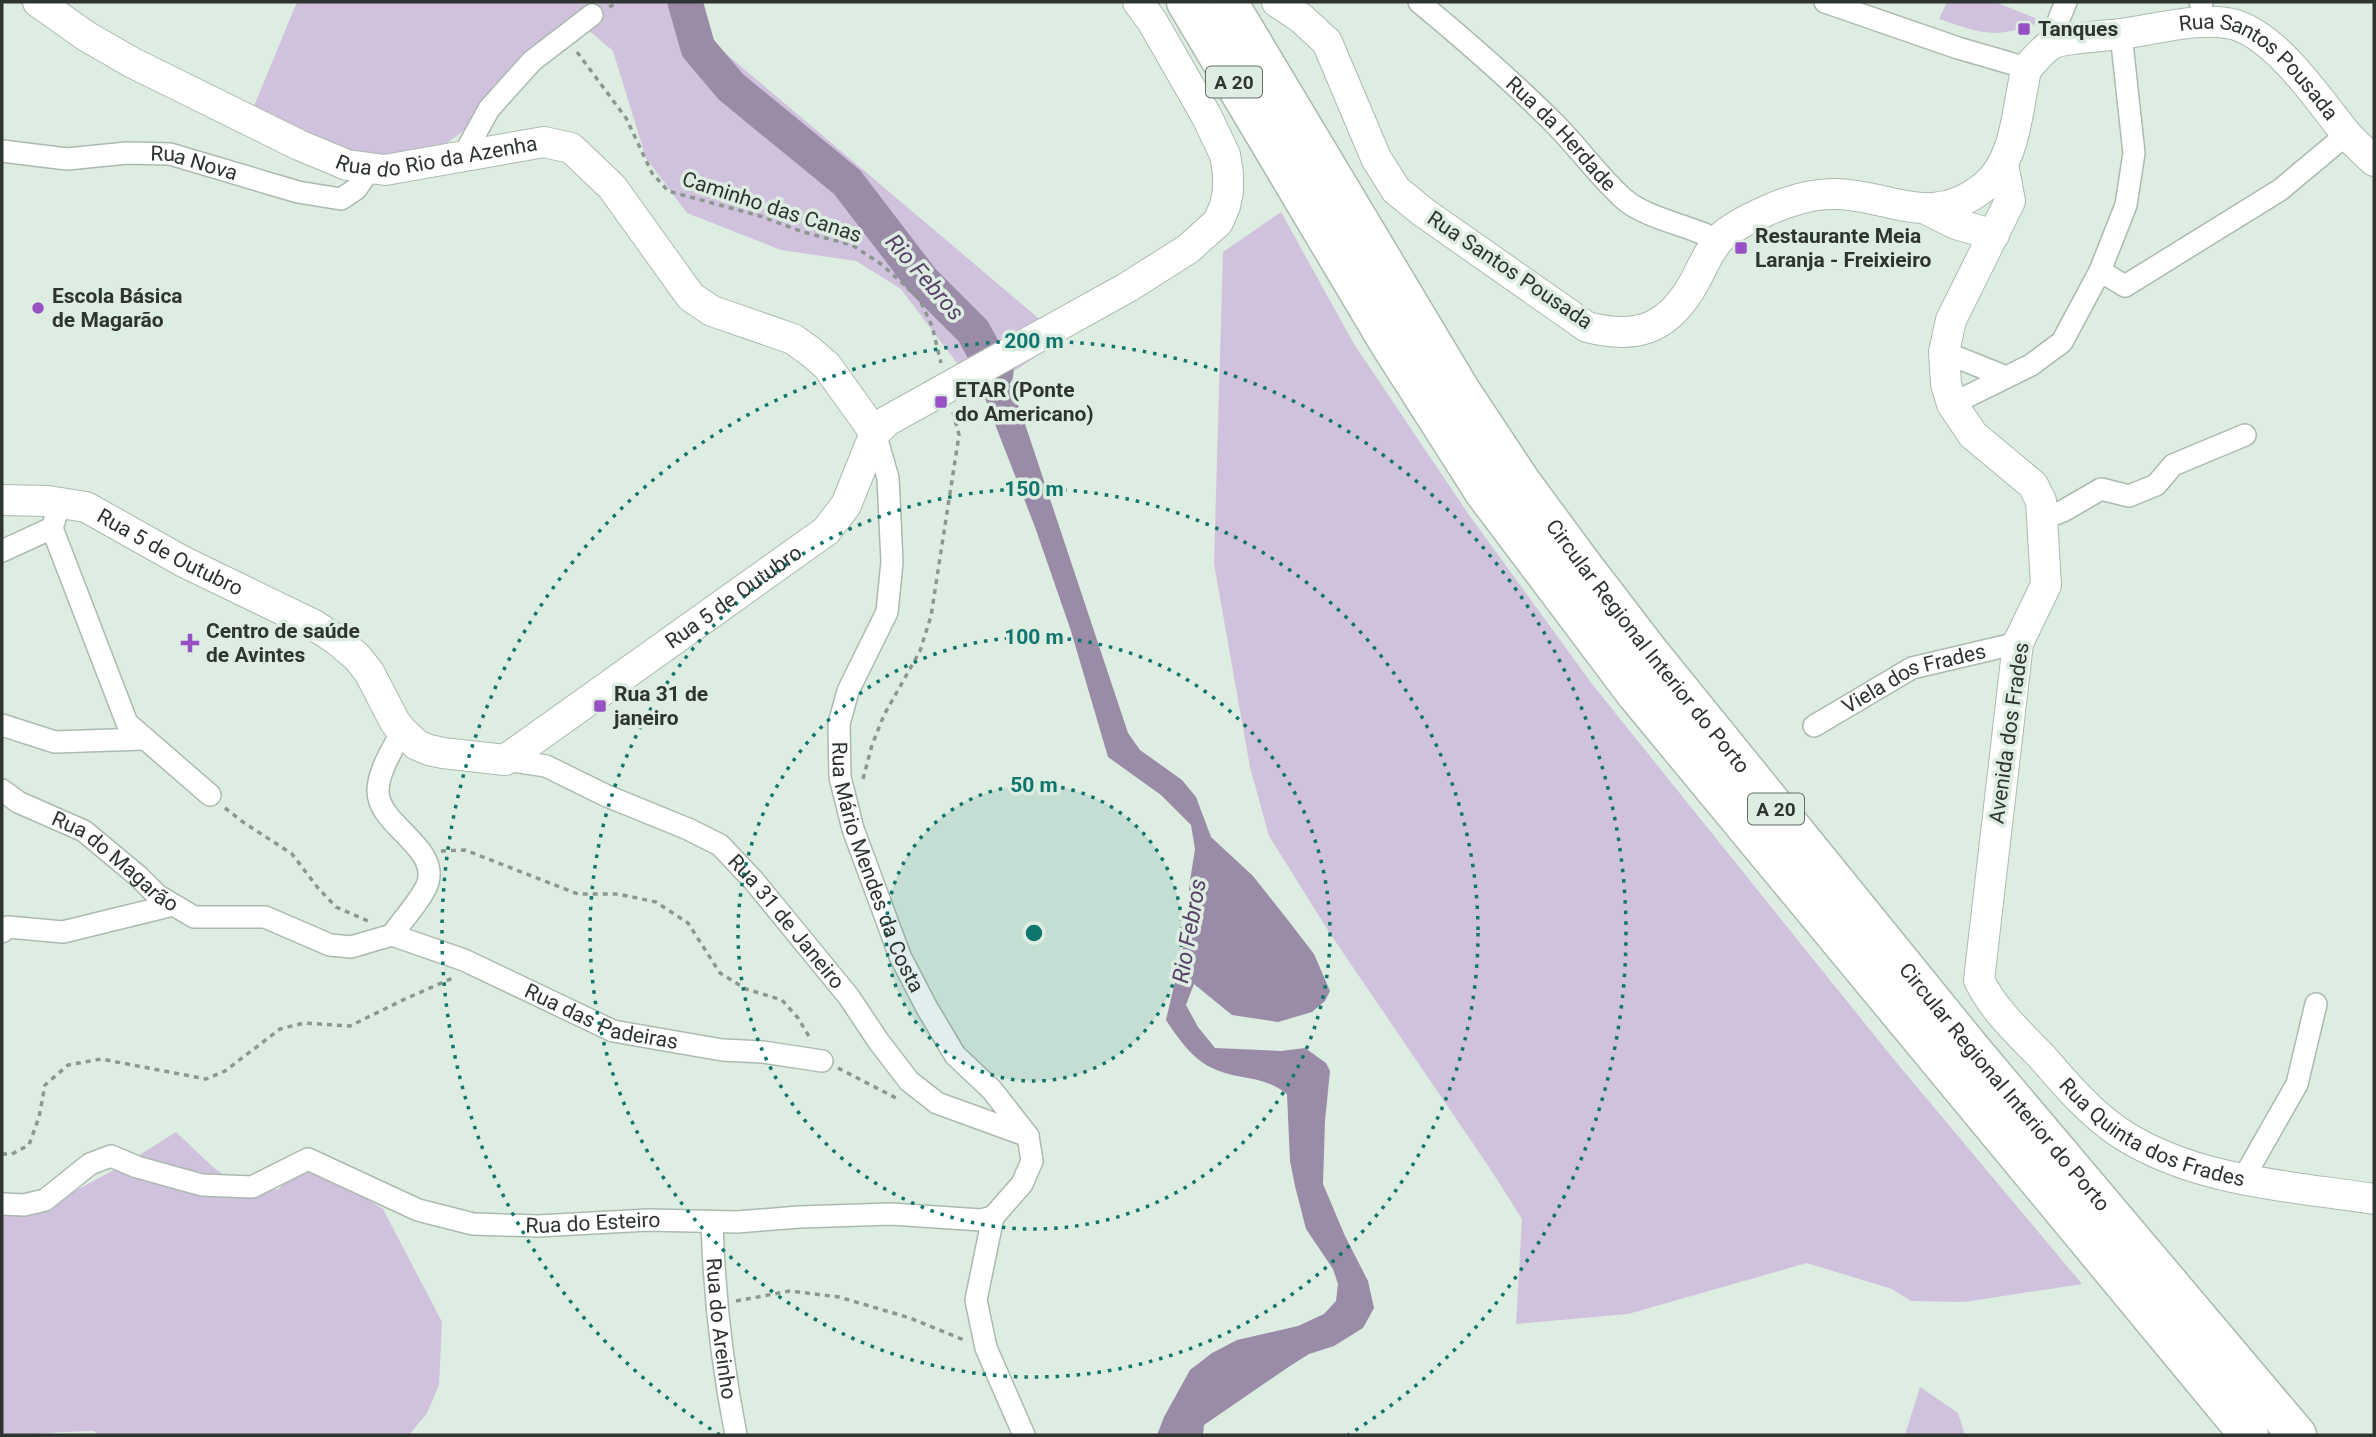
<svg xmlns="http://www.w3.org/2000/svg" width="2376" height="1437" viewBox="0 0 2376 1437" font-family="Roboto,sans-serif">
  <rect width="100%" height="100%" fill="#deede2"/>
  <g fill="#d0c1dc">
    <path d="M297,2h395l-7,17 378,320 -61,40 -24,12 -77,-102 -45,-28 -75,-11 -94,-37 -41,-55 -33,-107 -33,-28 -74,76 -59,44 -46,16 -46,-5 -101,-48z"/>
    <path d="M1947,2h48l48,19c-47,18 -57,14 -104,-2z"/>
    <path d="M1281,212l73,132 115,171 123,169 299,372 191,228 -118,18 -53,-1 -19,-12 -85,-26 -179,51 -112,10 6,-105 -31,-49 -160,-235 -62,-99 -19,-69 -36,-203 9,-312z"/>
    <path d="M176,1132l38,36 37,26 27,-5 27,-23h8l70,43 59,113 -3,63 -12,28 -18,22h-311l-4,-4c-31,0 -61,4 -92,4v-242l43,14 82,-44z"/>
    <path d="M1920,1387l38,26 7,22h-60z"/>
  </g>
  <path fill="#9a8ba6" d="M973,331l7,2 26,43 15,36 107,321 12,17 42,30 14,17 15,40 42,39 34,43 27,35 16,37 -5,10 -13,11 -34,10 -46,-7 -38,-31 -8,21 12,22 17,21 66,3 24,-3 21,15 4,8 -5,50 -2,63 22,52 23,45 6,27 -11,20 -29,18 -25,8 -19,12 -86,59 -1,10h-46l7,-18 26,-47 22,-17 25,-13 61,-14 26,-12 12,-13 2,-17 -5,-15 -27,-40 -11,-43 -5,-25 -3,-67c-24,-20 -51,-13 -77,-27 -18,-9 -33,-30 -44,-47l22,-94 1,-39 6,-38 -4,-24 -30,-30 -53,-38 -37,-126 -36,-104 -49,-126 -14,-61z"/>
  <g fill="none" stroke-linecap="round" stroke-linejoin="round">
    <path stroke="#9a8ba6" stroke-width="35" d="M685,2l13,46 33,39 116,95 75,98 51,51 23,42"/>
    <g stroke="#abbaaf" stroke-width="24">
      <g id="street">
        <path id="s1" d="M1419,2c47,39 93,79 136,122 24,24 44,53 69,75 21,19 67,27 94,41"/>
        <path d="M1825,2l133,46 69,20"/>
        <path d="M2200,2l2,1"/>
        <path d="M2053,43l6,-24 7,-17"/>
        <path id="s2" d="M2,151l65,8 60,-6 43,1 128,38 43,7 15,-10 15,-21"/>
        <path d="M463,156l26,-47 43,-48 60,-46"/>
        <path d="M2100,271l25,15 155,-96 67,-56"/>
        <path d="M1944,352l62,25"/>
        <path d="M1952,404l79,-39 31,-23 38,-71 26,-66 8,-52 -13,-119"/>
        <path id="s3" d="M875,433l13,45 4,84 -5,50 -39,79 -9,33 1,53 13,52 47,127 27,52 28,47 37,35 36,46 4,25 -10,23 -29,33"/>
        <path d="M2042,519l21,-8 38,-22 28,7 27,-11 17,-20 72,-30"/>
        <path d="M52,528l75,195 83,72"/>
        <path d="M2,551l50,-23 4,-12"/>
        <path d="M2,725l53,17 88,-3"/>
        <path id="s4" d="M1814,726l98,-58 106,-25"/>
        <path id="s5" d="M505,760l41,6 61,30 81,33 32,16 34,36 95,116 30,45 30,39 28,22 91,33"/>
        <path id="s6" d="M2,790l16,12 66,29 54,45 19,19 37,22h71l65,28 21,2 41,-12"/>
        <path d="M2,932l6,-5 55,5 110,-27"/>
        <path id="s7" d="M392,935l72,25 149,71 109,19 41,2 59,9"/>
        <path d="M392,935c8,-12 33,-40 36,-53 10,-36 -50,-57 -50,-91 0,-20 15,-42 24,-60"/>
        <path d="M2243,1179l54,-95 19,-80"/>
        <path id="s8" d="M2,1204l22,1 21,-5 45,-36 21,-8 26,11 65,18 50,2 56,-28 110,51 55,14 65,2 110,-6 89,2 62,-5 92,-3 90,6 12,-3"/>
        <path d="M993,1217l-17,83 10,48 38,87"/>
        <path id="s9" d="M712,1222c2,72 10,142 24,213"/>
      </g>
    </g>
    <g stroke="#abbaaf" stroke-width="32">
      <g id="secondary">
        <path id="s10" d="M38,2l48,34 45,26 168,83 48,20 38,5 159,-28 27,6 41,39 79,110 21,14 81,28 18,13 16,14 48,67"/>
        <path id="s11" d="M1277,2l24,16 26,24 49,116 20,32 27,22 164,115c47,12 78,4 104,-39 9,-15 15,-32 26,-46 10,-13 33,-24 49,-31 22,-10 46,-18 71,-17 56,2 94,35 147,-7 28,-23 32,-63 38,-96 2,-8 2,-19 7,-25 6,-7 16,-18 23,-22 10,-6 54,-8 68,-10 33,-4 84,-19 116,-9 42,14 81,72 108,106 9,11 20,20 30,30"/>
        <path id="s12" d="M2003,164l7,37 -59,119 -7,32 2,32 6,20 21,31 60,50 8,16 5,84 -28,58 -39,337c15,31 41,54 64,78 24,28 49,57 80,77 75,47 167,51 251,64"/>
        <path d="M1926,209l30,15 38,11"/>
        <path id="s13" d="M2,500l46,1 38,6 96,54 132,64 23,15 20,17 12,15 26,50 7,9 15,14 12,5 14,3 62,7 321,-229 20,-26 29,-72 12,-12 241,-134 60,-38 30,-27 7,-16 3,-15v-18l-3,-18 -18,-38 -55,-96 -14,-19"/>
      </g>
    </g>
    <g stroke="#abbaaf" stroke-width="41">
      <g id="highway">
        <path d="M1186,2l203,341 95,149 152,202 613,741"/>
        <path id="s14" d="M1228,2l233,389 61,92 59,80 69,90 322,397 325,385"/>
      </g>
    </g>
    <g stroke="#8c9790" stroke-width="3.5" stroke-dasharray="5 5" stroke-linecap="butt">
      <path d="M609,7l10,-5"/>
      <path d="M577,52l49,66 26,55 16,18 92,25 43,16 49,13 29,19 38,34 13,28 9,37"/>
      <path d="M863,779l9,-34 12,-30 36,-64 11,-35 28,-181 -6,-23"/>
      <path d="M225,808l18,14 49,32 26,34 18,19 32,14"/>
      <path d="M441,851l24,-1 113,44h40l38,8 32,21 32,50 26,16 36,11 16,18 12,20"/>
      <path d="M838,1068l58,30"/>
      <path d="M2,1154h10l17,-9 10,-28 6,-32 23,-20 33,-6 105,20 19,-8 55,-42 24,-6 46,3 55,-27 48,-21"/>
      <path d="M736,1301l54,-10 49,6 71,21 54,22"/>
    </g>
    <use href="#street" stroke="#fff" stroke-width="21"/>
    <use href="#secondary" stroke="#fff" stroke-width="30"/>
    <use href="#highway" stroke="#fff" stroke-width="38"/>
  </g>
  <circle cx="1034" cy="933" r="148" fill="#0f766e" fill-opacity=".12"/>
  <g fill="none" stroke="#0f766e" stroke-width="3.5" stroke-dasharray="3.5 7">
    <circle cx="1034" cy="933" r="148"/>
    <circle cx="1034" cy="933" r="296"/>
    <circle cx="1034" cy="933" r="444"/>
    <path d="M720 1435A592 592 0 1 1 1348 1435"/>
  </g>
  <g fill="#9851c4" stroke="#deede2" stroke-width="2.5">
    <rect x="2017" y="22" width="14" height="14" rx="3.5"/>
    <rect x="1734" y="241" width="14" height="14" rx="3.5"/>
    <circle cx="38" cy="308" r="7"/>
    <rect x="934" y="395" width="14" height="14" rx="3.5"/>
    <path d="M186.5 632.5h7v7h7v7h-7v7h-7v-7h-7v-7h7z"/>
    <rect x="593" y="699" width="14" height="14" rx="3.5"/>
  </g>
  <g text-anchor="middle" stroke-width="7" stroke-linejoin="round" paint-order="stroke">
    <g fill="#deede2" stroke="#636c65" stroke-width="2">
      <rect x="1206" y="66.5" width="56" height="31" rx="5"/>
      <rect x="1748" y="793.5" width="56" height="31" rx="5"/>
    </g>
    <g font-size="19" font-weight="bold" fill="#2e3430">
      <text x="1234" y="89">A 20</text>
      <text x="1776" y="816">A 20</text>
    </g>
    <g font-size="21" font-weight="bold" fill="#2e3430" stroke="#deede2" text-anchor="start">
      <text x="2038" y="36">Tanques</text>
      <text x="1755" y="243">Restaurante Meia<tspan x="1755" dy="24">Laranja - Freixieiro</tspan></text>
      <text x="52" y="303">Escola Básica<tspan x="52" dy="24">de Magarão</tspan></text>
      <text x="955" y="397">ETAR (Ponte<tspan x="955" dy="24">do Americano)</tspan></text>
      <text x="206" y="638">Centro de saúde<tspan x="206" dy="24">de Avintes</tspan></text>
      <text x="614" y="701">Rua 31 de<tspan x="614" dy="24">janeiro</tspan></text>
    </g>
    <g font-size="21" fill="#2e3430" stroke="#deede2">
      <text dy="7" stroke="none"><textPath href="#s11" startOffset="1312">Rua Santos Pousada</textPath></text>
      <text dy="7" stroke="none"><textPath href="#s1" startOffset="194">Rua da Herdade</textPath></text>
      <text dy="7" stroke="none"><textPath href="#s10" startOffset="441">Rua do Rio da Azenha</textPath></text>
      <text dy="7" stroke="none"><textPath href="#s2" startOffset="194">Rua Nova</textPath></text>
      <text transform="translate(772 207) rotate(18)" y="7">Caminho das Canas</text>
      <text transform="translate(1510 270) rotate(34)" y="7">Rua Santos Pousada</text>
      <text dy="7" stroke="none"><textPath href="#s13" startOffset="180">Rua 5 de Outubro</textPath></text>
      <text dy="7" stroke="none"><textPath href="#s13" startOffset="873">Rua 5 de Outubro</textPath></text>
      <text dy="7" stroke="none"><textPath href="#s14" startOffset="770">Circular Regional Interior do Porto</textPath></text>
      <text dy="7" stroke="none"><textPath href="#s4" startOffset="112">Viela dos Frades</textPath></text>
      <text transform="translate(2009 733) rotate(-82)" y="7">Avenida dos Frades</text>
      <text dy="7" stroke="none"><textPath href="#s6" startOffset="135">Rua do Magarão</textPath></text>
      <text dy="7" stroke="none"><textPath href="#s3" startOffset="453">Rua Mário Mendes da Costa</textPath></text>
      <text dy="7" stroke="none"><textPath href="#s5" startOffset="334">Rua 31 de Janeiro</textPath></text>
      <text dy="7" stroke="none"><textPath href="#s7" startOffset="226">Rua das Padeiras</textPath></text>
      <text dy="7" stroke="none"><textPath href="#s14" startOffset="1337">Circular Regional Interior do Porto</textPath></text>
      <text dy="7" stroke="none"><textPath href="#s12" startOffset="1115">Rua Quinta dos Frades</textPath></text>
      <text dy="7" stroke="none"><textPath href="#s8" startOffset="630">Rua do Esteiro</textPath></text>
      <text dy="7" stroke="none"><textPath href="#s9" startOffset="107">Rua do Areinho</textPath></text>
    </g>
    <g font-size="23" font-style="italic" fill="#59416a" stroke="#deede2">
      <text transform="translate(925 277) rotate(49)" y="8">Rio Febros</text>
      <text transform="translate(1189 931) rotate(-80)" y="8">Rio Febros</text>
    </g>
  </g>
  <circle cx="1034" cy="933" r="10" fill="#0f766e" stroke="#deede2" stroke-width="3.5"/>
  <g font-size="21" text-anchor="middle" font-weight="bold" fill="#0f766e" stroke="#deede2" stroke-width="7" stroke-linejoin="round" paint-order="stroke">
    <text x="1034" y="348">200 m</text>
    <text x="1034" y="496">150 m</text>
    <text x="1034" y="644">100 m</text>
    <text x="1034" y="792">50 m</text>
  </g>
  <rect width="2376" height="1437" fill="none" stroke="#2e3430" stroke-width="7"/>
</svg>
